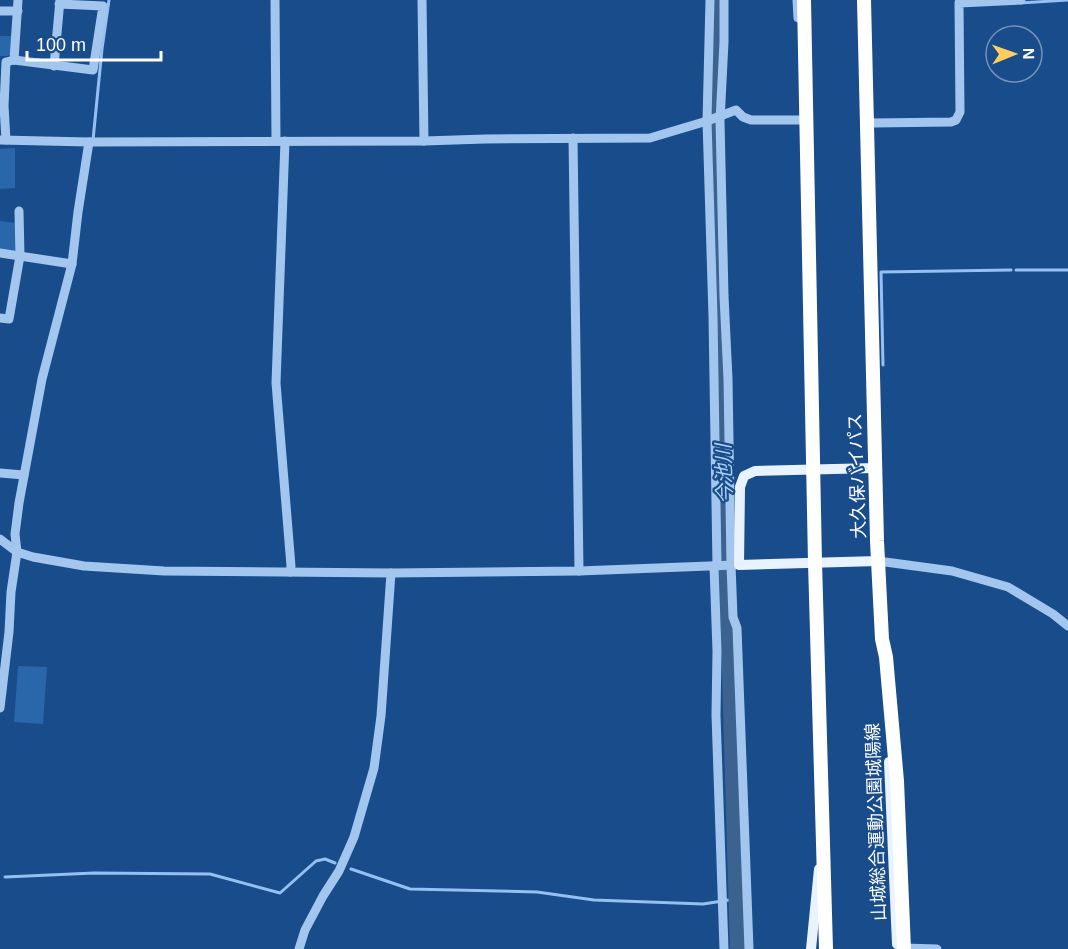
<svg xmlns="http://www.w3.org/2000/svg" width="1068" height="949" viewBox="0 0 1068 949" font-family="Helvetica,'Noto Sans JP',sans-serif">
  <rect width="100%" height="100%" fill="#184c8b"/>
  <g fill="#2a66aa">
    <path d="M0,36h13l-1,18 -5,2h-7z"/>
    <path d="M15,148v40l-15,1v-40z"/>
    <path d="M0,221l17,2 -1,29 -16,-2z"/>
    <path d="M18,666l29,1 -4,57 -29,-2z"/>
  </g>
  <g fill="none" stroke-linecap="round" stroke-linejoin="round">
    <g stroke="#94c1f1" stroke-width="3">
      <path d="M1020,3l48,-3"/>
      <path d="M93,140l9,-91 7,-49"/>
      <path d="M1016,270h52"/>
      <path d="M883,365l-2,-93 130,-2"/>
      <path d="M351,869l59,20 127,3 57,8 109,4 33,-5"/>
      <path d="M5,877l89,-4 116,1 70,19 36,-32 9,-2 10,4"/>
    </g>
    <path stroke="#3c6290" stroke-width="16" d="M717,0v44l-3,82 24,823"/>
    <g stroke="#a2c6ee" stroke-width="9">
      <path d="M275,0l1,141"/>
      <path d="M422,0l2,141"/>
      <path d="M710,0l-3,121 6,195 4,250"/>
      <path d="M724,0v42l-4,79 4,175 4,83 3,186 2,52 4,11c3,107 9,214 12,321"/>
      <path d="M797,0l1,18"/>
      <path d="M0,11h18"/>
      <path d="M14,60l4,-60"/>
      <path d="M54,66l6,-66"/>
      <path d="M866,119l8,4 77,-1 5,-2 4,-8 -1,-109 62,-3"/>
      <path d="M573,138l6,433"/>
      <path d="M0,140l89,2 335,-1 61,-2 165,-1 57,-17 29,-11 7,7 8,3h55v-5"/>
      <path d="M6,140l-2,-34 2,-44 8,-2 79,10 10,-64 -44,-2"/>
      <path d="M285,141l-9,242 15,183 -1,6"/>
      <path d="M0,253l72,11"/>
      <path d="M0,318l9,1 11,-63 -1,-45"/>
      <path d="M0,473l24,2"/>
      <path d="M0,539l17,13 16,5 51,9 80,5 227,2 188,-2 156,-6"/>
      <path d="M878,561l74,10 56,16 45,27 15,12"/>
      <path d="M714,566l3,85 -1,64 8,234"/>
      <path d="M0,708l9,-76 2,-40 6,-40 -2,-18 4,-31 23,-124 30,-115 6,-52 11,-70"/>
      <path d="M904,948l33,1"/>
      <path d="M299,949l6,-19 18,-34 16,-25 15,-34 20,-69 7,-52 10,-143"/>
    </g>
    <g stroke="#e9f2ff" stroke-width="10">
      <path d="M875,468l-120,3 -11,5 -4,11 -1,78 139,-4"/>
      <path d="M889,762l8,182"/>
      <path d="M811,949l8,-80"/>
    </g>
    <g stroke="#fff" stroke-width="14">
      <path d="M804,0l11,562 11,387"/>
      <path d="M864,0l13,541 5,98 4,18 11,124 7,168"/>
    </g>
  </g>
  <g text-anchor="middle" stroke-width="4.5" stroke-linejoin="round" paint-order="stroke">
    <g font-size="18" fill="#fff" stroke="#184c8b">
      <text transform="translate(857 476) rotate(-92)" y="6">大久保バイパス</text>
      <text transform="translate(876 822) rotate(-92)" y="6">山城総合運動公園城陽線</text>
    </g>
    <g font-size="20" font-style="italic" fill="#aed0f6" stroke="#184c8b">
      <text transform="translate(724 474) rotate(-92)" y="7">今池川</text>
    </g>
  </g>
  <g transform="translate(1014 54) rotate(89)"><circle r="28" fill="#184c8b" stroke="#7494b9" stroke-width="1.5"/>
  <path d="M0-4.5L10 22L0 15L-10 22Z" fill="#ffce5f"/>
  <text y="-9" font-size="16" font-weight="bold" text-anchor="middle" fill="#ffffff">N</text>
  </g>
  <path d="M27 51v9h134v-9" fill="none" stroke="#ffffff" stroke-width="3"/>
  <text x="36" y="51" font-size="18" fill="#ffffff" stroke="#184c8b" stroke-width="4.5" paint-order="stroke">100 m</text>
</svg>
